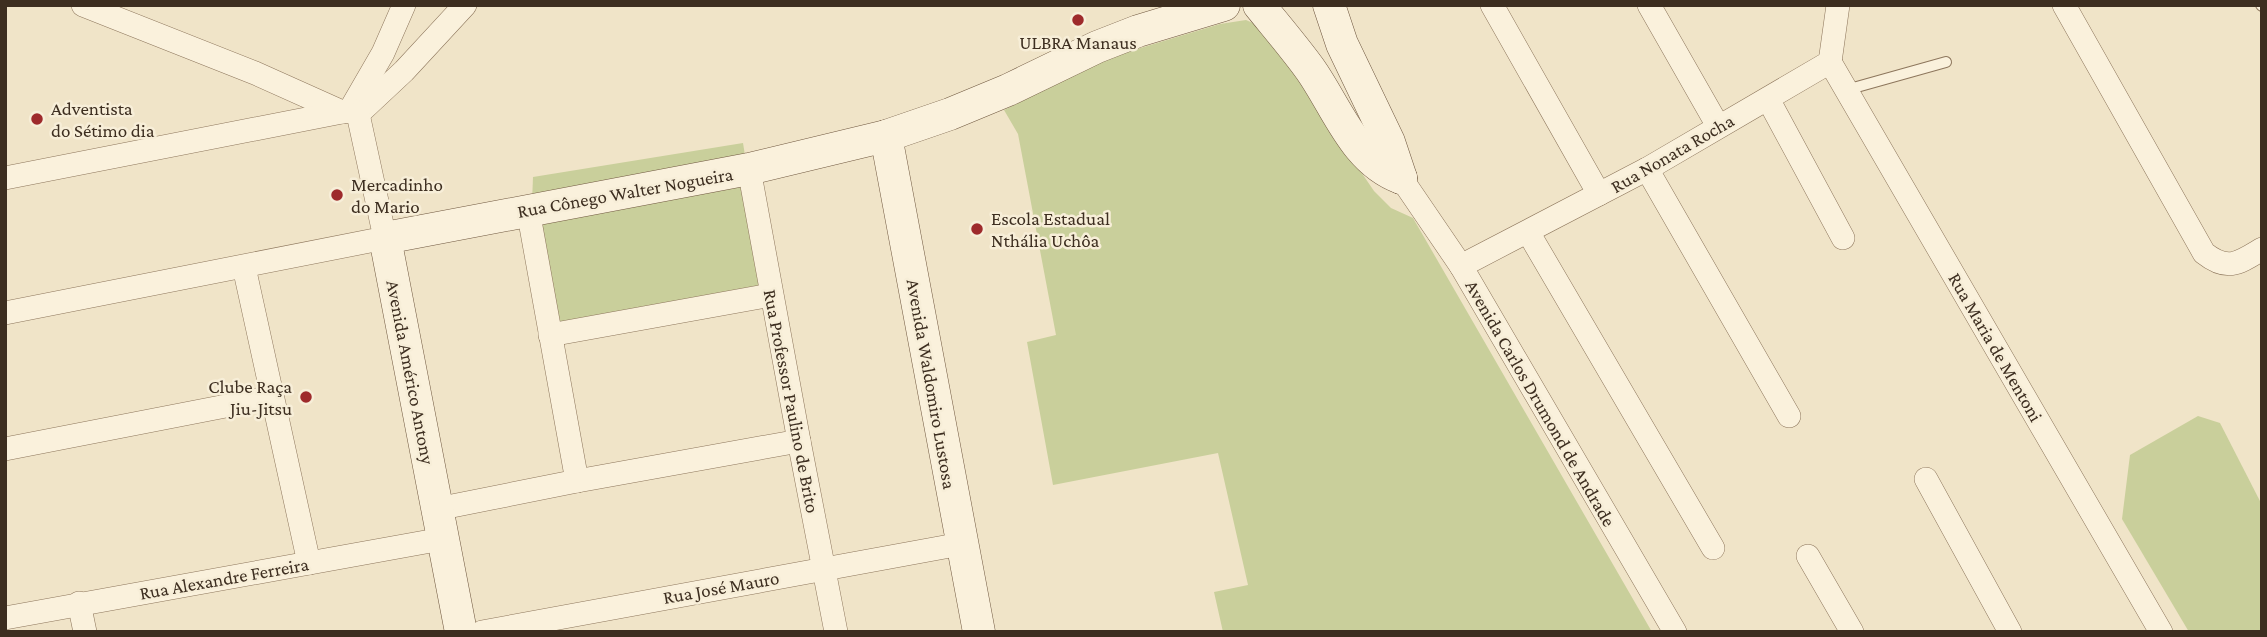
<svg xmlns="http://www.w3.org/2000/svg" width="2267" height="637" viewBox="0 0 2267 637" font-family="'Crimson Pro',serif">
  <rect width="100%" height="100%" fill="#f0e4c8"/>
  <g fill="#c9cf9b">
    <path d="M1246,20l16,7 112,164 17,17 22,10 239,414h-429l-9,-40 34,-7 -30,-132 -165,32 -26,-143 29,-7 -38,-201 -14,-24 110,-54 106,-32z"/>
    <path d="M743,143l24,148 -213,37 -22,-126 1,-25z"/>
    <path d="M2198,416l22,7 42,82v127h-73l-67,-113 8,-64z"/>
  </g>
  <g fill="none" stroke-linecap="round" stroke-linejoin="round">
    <g stroke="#8d765c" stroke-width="12">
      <g id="lane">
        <path d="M2261,5l1,1"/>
        <path d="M1846,90l100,-28"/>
      </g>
    </g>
    <g stroke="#8d765c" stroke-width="24">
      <g id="street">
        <path d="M83,5l172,68 87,39"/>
        <path d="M1492,5l107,189"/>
        <path d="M1649,5l69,121"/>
        <path d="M2064,5l140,248c24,19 35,10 58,-4"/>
        <path d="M1830,62l331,570"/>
        <path d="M1830,62l8,-57"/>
        <path d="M1768,99l75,139"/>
        <path d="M350,110l33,-57 21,-48"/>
        <path d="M358,114l46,-43 61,-66"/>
        <path d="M749,169l50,272 37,191"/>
        <path d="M1647,169l142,247"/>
        <path d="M5,178l337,-66 12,-1 4,3"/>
        <path d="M1401,178l60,88 214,366"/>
        <path d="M528,210l49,271"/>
        <path d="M1528,232l185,316"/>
        <path d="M1461,266l186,-97 183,-107"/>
        <path d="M244,267l65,296"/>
        <path d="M5,313l380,-75 -27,-124"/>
        <path d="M550,335l221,-40"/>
        <path d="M5,449l267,-52"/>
        <path d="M1926,479l84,153"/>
        <path d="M437,509l140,-28 222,-40"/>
        <path d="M1808,556l44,76"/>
        <path d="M79,603l6,29"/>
        <path d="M5,618l437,-79"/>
        <path d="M482,632l479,-88"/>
      </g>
    </g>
    <g stroke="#6f573f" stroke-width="33">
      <g id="secondary">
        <path d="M1259,5c17,21 35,42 51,64 27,38 44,92 91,109"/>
        <path d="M1329,5l13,39 47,98 12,36"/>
        <path d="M886,136l93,496"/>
        <path d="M461,632l-76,-394 364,-69 137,-33 64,-22 58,-24 89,-43 41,-16 86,-26"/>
      </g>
    </g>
    <use href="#lane" stroke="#faf1dc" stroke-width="10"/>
    <use href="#street" stroke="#faf1dc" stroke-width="23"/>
    <use href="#secondary" stroke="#faf1dc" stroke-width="32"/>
  </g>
  <g fill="#9e2a2b" stroke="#f7eed8" stroke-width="2.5">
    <circle cx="1078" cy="20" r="7"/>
    <circle cx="37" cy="119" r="7"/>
    <circle cx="337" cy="195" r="7"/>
    <circle cx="977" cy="229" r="7"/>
    <circle cx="306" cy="397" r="7"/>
  </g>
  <g text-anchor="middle" stroke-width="5" stroke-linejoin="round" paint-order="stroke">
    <g font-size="19" fill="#3d2e20" stroke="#f7eed8" text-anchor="start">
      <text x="1078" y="49" text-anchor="middle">ULBRA Manaus</text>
      <text x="51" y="115">Adventista<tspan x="51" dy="22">do Sétimo dia</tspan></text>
      <text x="351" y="191">Mercadinho<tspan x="351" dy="22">do Mario</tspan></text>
      <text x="991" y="225">Escola Estadual<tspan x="991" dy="22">Nthália Uchôa</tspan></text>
      <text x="292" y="393" text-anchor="end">Clube Raça<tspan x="292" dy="22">Jiu-Jitsu</tspan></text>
    </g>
    <g font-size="19" fill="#3d2e20" stroke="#f7eed8">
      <text transform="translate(1672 153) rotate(-30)" y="7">Rua Nonata Rocha</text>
      <text transform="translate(625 192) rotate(-10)" y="7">Rua Cônego Walter Nogueira</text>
      <text transform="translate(1996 347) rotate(60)" y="7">Rua Maria de Mentoni</text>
      <text transform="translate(411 372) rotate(79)" y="7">Avenida Américo Antony</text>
      <text transform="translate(932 384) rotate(80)" y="7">Avenida Waldomiro Lustosa</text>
      <text transform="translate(792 401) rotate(79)" y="7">Rua Professor Paulino de Brito</text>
      <text transform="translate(1541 403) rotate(60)" y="7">Avenida Carlos Drumond de Andrade</text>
      <text transform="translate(224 578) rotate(-10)" y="7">Rua Alexandre Ferreira</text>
      <text transform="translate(721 587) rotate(-10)" y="7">Rua José Mauro</text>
    </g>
  </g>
  <rect width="2267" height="637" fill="none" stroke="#3d2e20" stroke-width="14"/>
</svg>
